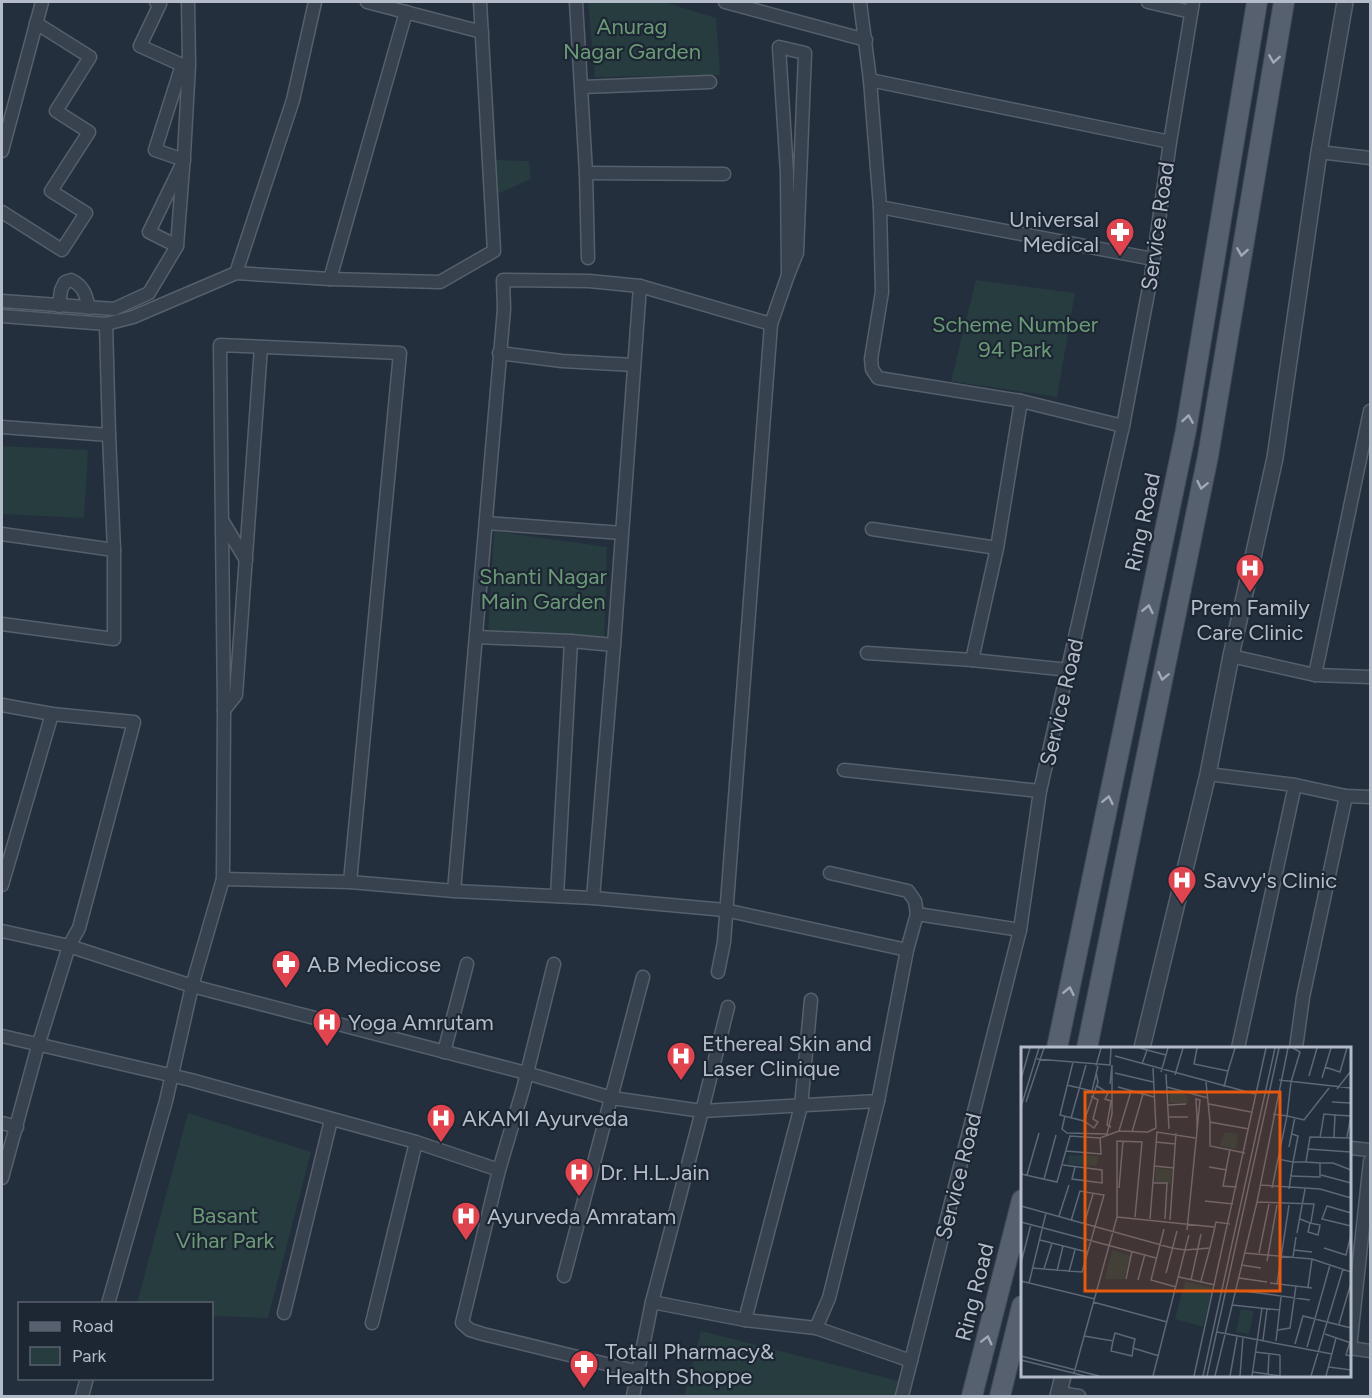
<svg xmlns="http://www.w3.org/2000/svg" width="1372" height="1398" viewBox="0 0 1372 1398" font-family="Figtree,sans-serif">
  <rect width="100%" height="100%" fill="#242f3e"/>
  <g fill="#263c3f">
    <path d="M588,2h76l52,16 4,57 -125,2z"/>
    <path d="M494,160l35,1 2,18 -34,15z"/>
    <path d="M976,280l99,13 -18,104 -106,-16z"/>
    <path d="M2,446l86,4 -4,68 -82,-4z"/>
    <path d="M494,531l113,16 -3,97 -116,-11z"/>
    <path d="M188,1113l123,39 -43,166 -56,-2v-12l-75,-1z"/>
    <path d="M701,1331l198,50 -4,15h-211z"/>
  </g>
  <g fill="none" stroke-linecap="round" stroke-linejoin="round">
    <g stroke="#565f6c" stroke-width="15">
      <g id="minor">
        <path d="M156,2l4,2 -20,42 42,19 -27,85 29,10 -35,72 28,14"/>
        <path d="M367,2l115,30"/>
        <path d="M576,2l10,171 2,85"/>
        <path d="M725,2l141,38"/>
        <path d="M860,2l10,78 10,127 273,52"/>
        <path d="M1148,2l43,10"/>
        <path d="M779,47l26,6 -8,200 -9,22 -1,-102z"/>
        <path d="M870,80l300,62"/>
        <path d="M582,87l128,-5"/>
        <path d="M2,151l40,-149"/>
        <path d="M1319,152l51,6"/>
        <path d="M586,173l138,1"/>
        <path d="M880,207l2,85 -11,67 1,10 6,9 143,23 102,25"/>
        <path d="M2,212l60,38 24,-37 -35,-22 38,-59 -33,-21 34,-54 -54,-34"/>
        <path d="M236,273l57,-173 22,-98"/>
        <path d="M330,279l76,-267"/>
        <path d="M2,301l112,8 35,-16 28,-47 7,-91 5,-90 -1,-63"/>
        <path d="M59,306l2,-16 4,-8 6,-2c13,6 15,15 18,28"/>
        <path d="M2,316l104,8 27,-7 103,-44 94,6 110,3 54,-31 -14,-249"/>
        <path d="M499,353l63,8 72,4"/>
        <path d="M1021,401l-24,147 -25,112 97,10"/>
        <path d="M2,427l107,8 -3,-111"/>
        <path d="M109,435l5,115"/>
        <path d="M223,522l23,38"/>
        <path d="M486,523l136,10"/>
        <path d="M872,529l125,19"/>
        <path d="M2,534l112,16v89l-112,-15"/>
        <path d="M477,637l94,4 -14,255"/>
        <path d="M571,641l43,4"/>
        <path d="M867,653l105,7"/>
        <path d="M1231,656l84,19 55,2"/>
        <path d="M1315,675l55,-264"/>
        <path d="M2,705l50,9 82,8 -55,206 -10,18 -31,100 -36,132"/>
        <path d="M224,710l12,-15 25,-348"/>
        <path d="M844,770l196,21"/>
        <path d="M1208,774l87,11 51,11 24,1"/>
        <path d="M830,873l78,18 7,10 2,13"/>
        <path d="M223,879l127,3 104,9 139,7 132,12 182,40"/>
        <path d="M2,885l50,-171"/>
        <path d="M454,891l50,-582 -1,-29 86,1 51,5 131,38"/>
        <path d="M593,898l21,-253 26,-359"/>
        <path d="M2,931l67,15 123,40 334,87 86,25 90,13 26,-104"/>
        <path d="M554,964l-31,125 -24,81 -37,153 8,7 13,4 156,38"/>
        <path d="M718,972l6,-30 47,-618 17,-49"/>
        <path d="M2,1036l189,44 225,62 83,28"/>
        <path d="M1238,1048l57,-263"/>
        <path d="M1296,1048l7,-51 43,-201"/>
        <path d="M444,1052l23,-88"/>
        <path d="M2,1123l15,4"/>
        <path d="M1350,1148l20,2"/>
        <path d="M564,1276l79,-299"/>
        <path d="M652,1302l93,18 71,8 95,33"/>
        <path d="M108,1304l58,-203 26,-115 31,-107 1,-169 -4,-365 180,8 -50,529"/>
        <path d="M284,1313l47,-193"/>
        <path d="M745,1320l56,-214 10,-106"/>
        <path d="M372,1323l44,-181"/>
        <path d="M816,1328l13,-30 49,-197"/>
        <path d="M1350,1348l20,-187"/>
        <path d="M1350,1348l20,3"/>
        <path d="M1059,1393l20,3"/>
        <path d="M82,1396l5,-18"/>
        <path d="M633,1396l19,-94 50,-191 176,-10 29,-151 10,-36 103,16"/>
        <path d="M902,1396l118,-466 20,-139 83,-365 28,-149 19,-135 23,-140"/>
      </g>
    </g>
    <g stroke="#565f6c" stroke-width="18">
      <g id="tertiary">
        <path d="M1142,1048l66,-274 23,-118 44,-198 44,-306 26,-150"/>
        <path d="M1058,1396l5,-20"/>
      </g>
    </g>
    <g stroke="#414a57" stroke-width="22">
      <g id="primary">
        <path d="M1057,1048l129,-618 71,-428"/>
        <path d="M1087,1048l121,-592 76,-454"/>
        <path d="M972,1396l50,-196"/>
        <path d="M1000,1396l22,-90"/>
      </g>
    </g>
    <use href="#minor" stroke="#38414e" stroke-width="12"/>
    <use href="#tertiary" stroke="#38414e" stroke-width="15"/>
    <use href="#primary" stroke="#56606e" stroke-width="20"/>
  </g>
  <defs><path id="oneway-chevron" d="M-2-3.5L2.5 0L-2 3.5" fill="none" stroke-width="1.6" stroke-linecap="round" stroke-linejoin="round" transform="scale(1.5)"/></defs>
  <g stroke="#a1aab7">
    <use href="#oneway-chevron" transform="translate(1274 59) rotate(99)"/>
    <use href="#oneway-chevron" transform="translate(1242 252) rotate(99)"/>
    <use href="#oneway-chevron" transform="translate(1188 419) rotate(-81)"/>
    <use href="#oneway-chevron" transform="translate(1202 485) rotate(102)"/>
    <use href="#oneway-chevron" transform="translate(1148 609) rotate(-78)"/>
    <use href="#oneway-chevron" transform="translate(1163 676) rotate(102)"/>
    <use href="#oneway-chevron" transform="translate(1108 800) rotate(-78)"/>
    <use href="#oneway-chevron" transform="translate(1069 991) rotate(-78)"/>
    <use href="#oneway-chevron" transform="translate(987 1340) rotate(-76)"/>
  </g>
  <defs>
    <g id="pharmacy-pin" transform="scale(1.5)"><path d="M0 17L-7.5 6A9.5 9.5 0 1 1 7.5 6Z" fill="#e0444e" stroke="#1d2633"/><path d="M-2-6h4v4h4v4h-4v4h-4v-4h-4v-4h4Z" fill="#fff"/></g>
    <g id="hospital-pin" transform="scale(1.5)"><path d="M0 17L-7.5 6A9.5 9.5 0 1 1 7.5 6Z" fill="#e0444e" stroke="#1d2633"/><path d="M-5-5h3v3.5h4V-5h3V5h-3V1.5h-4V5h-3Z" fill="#fff"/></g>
  </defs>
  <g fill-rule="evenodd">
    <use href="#pharmacy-pin" x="1120" y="232"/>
    <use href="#hospital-pin" x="1250" y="568"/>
    <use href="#hospital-pin" x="1182" y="880"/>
    <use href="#pharmacy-pin" x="286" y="964"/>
    <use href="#hospital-pin" x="327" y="1022"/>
    <use href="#hospital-pin" x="681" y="1056"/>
    <use href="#hospital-pin" x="441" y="1118"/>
    <use href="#hospital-pin" x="579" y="1172"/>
    <use href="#hospital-pin" x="466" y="1216"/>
    <use href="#pharmacy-pin" x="584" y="1364"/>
  </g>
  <g text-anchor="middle" stroke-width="4.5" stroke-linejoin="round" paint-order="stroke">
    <g font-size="22" fill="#6b9a76" stroke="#1d2633">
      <text x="632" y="34">Anurag<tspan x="632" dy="25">Nagar Garden</tspan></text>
      <text x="1015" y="332">Scheme Number<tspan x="1015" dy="25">94 Park</tspan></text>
      <text x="543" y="584">Shanti Nagar<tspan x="543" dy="25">Main Garden</tspan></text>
      <text x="225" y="1223">Basant<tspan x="225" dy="25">Vihar Park</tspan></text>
    </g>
    <g font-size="22" fill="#b4bcc9" stroke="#1d2633" text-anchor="start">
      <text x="1099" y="227" text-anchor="end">Universal<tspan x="1099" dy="25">Medical</tspan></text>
      <text x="1250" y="615" text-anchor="middle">Prem Family<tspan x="1250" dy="25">Care Clinic</tspan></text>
      <text x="1203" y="888">Savvy's Clinic</text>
      <text x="307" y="972">A.B Medicose</text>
      <text x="348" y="1030">Yoga Amrutam</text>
      <text x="702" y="1051">Ethereal Skin and<tspan x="702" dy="25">Laser Clinique</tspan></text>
      <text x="462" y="1126">AKAMI Ayurveda</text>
      <text x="600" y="1180">Dr. H.L.Jain</text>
      <text x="487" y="1224">Ayurveda Amratam</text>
      <text x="605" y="1359">Totall Pharmacy&amp;<tspan x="605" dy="25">Health Shoppe</tspan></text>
    </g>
    <g font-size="22" fill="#b4bcc9" stroke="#1d2633">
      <text transform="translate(1157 226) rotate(-82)" y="8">Service Road</text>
      <text transform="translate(1142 522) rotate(-78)" y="8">Ring Road</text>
      <text transform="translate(1061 702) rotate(-77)" y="8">Service Road</text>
      <text transform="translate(958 1176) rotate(-76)" y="8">Service Road</text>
      <text transform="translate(974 1292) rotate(-76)" y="8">Ring Road</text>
    </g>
  </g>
  <g transform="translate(1021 1047)">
    <rect width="330" height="330" fill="#242f3e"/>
    <path d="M148,42l18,6 1,8h-18zM203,85l14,2 -2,15 -16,-3zM48,108l29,1 -1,10 -29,-2zM135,121l16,2 -1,14 -16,-2zM91,203l18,6 -6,23h-19zM164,234l28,7 -10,39 -28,-8zM220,262l13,2 -5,23 -13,-2z" fill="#263c3f"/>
    <path fill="none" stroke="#5e6776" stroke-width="1.5" d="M119,1l7,2 -5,14M176,1l-3,16 34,7 -4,16M272,1l7,4 -9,30 -4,34 17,4 25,-32M126,3l19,5M94,9l140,38M16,12l73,6 1,-17M52,15l-13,53 24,6 14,-39 -2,-10M75,19l5,-18M304,20l15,5 7,-24M207,24l7,-23M140,25l7,-24M94,26l38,9M145,27l3,55M154,28l8,-27M288,29l8,-28M301,31l9,-30M0,32l9,-31M258,33l72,8M185,35l4,40 39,7M46,38l25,6 6,-25M76,39l11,7 -3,6 6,2 -4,24 4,2M97,40l36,10M146,40l41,11M316,42l14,-18M175,52l4,1 -3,31v-14zM5,55l18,-54M311,55l19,1M188,57l42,8M147,58l18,-1M0,60l18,-59M314,68l16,1 -4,21M44,69l-3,13 5,4 40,1 5,-20v-49l-2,19M148,70h19M50,71l15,-53M63,74l10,7 4,-6 -5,-3 5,-19 -7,-4M189,75v24l35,7M98,84l12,-40M111,85l11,-38M271,87l6,2 -5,26h13M299,91l4,-24 11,1 -1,22M135,95l19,2M268,100l6,-30M209,102l-7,37 14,1M287,102l43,3M45,104l35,3 -1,-16M257,112l15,3 -4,27M299,116h13l18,7M42,118l39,5v13l-30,-4 3,-12M133,119l20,2M188,120l18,3M0,127l36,8 13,-46 30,2 19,-7 29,1 8,-4 -3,-60M6,128l12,-42M300,128l30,8M269,129l30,1v-14l-14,-1 4,-25 41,1M23,132l12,-44M132,136h14l-2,36M239,138l60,4 31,9M98,141l4,-47M251,141l15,-72 -14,-2M184,154l28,3M236,155l57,2 -3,18 -1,1 -2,9 10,3 2,-10 -10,-2 -10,-4M0,159l151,42 13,2 4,-15M330,166l-24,-7 -5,13 29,7M38,169l10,-31M96,170l97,10M129,172l7,-87 38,6M149,173l6,-87M0,175l135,36M63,177l9,-30M143,182l-13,51 25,7M166,183l10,-99M276,186l8,-44M19,193l47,12M303,201l22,7 5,-20M273,203l18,2M224,206l67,6 39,13M238,206l10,-49M272,210l3,-20M246,214l10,-56M0,216l10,-39M220,218l20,3M11,221l12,1 8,-26M23,222l38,3 22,-77 -24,-4 -9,30M36,224l6,-25M48,225l6,-22M145,226l11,-42M158,230l36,8M218,231l28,4M105,232l6,-28M117,233l7,-26M170,233l10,-46M0,234l74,18M180,234l9,-33M8,236l17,-70M249,236l42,5M256,237l12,-79M287,240l4,-28M215,243l74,10M72,255l74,20M211,258l48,5M318,277l12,-41M257,283l12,-2 6,-42M196,285l115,22M304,287l26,9M63,289l29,5 2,-8 20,6 -2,9 26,8M242,293l4,-31M92,294l-2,10 21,5 1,-7M255,294l5,-44M329,295l-4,13 5,1M274,297l8,-28 48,12M286,300l23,-82M234,305l25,3M0,309l78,20M0,313l64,16M308,320l22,3M232,325l27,4v-21M53,326l43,-156v-76l25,1 -7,75M247,327l1,-21M132,329l32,-126 25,-2 6,-26 14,2M173,329l72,-328M182,329l72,-328M186,329l72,-328M194,329l42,-174 31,-154M209,329l7,-39M219,329l3,-39M231,329l10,-68M290,329l32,-107M305,329l10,-38"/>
    <path fill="#e8590c" fill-opacity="0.15" stroke="#e8590c" stroke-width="3" d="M64,45h195v199h-195z"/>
    <rect width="330" height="330" fill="none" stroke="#b4bcc9" stroke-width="3"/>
  </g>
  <rect width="1372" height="1398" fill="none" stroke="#b4bcc9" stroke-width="6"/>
  <rect x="18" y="1302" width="195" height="78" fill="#1d2633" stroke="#59626f" stroke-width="1.5"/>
  <rect x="30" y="1322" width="30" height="9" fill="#56606e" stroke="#59626f" stroke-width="1.5"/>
  <text x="72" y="1332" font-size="18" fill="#b4bcc9">Road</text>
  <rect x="30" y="1347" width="30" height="18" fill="#263c3f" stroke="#59626f" stroke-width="1.5"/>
  <text x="72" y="1362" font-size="18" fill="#b4bcc9">Park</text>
</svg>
